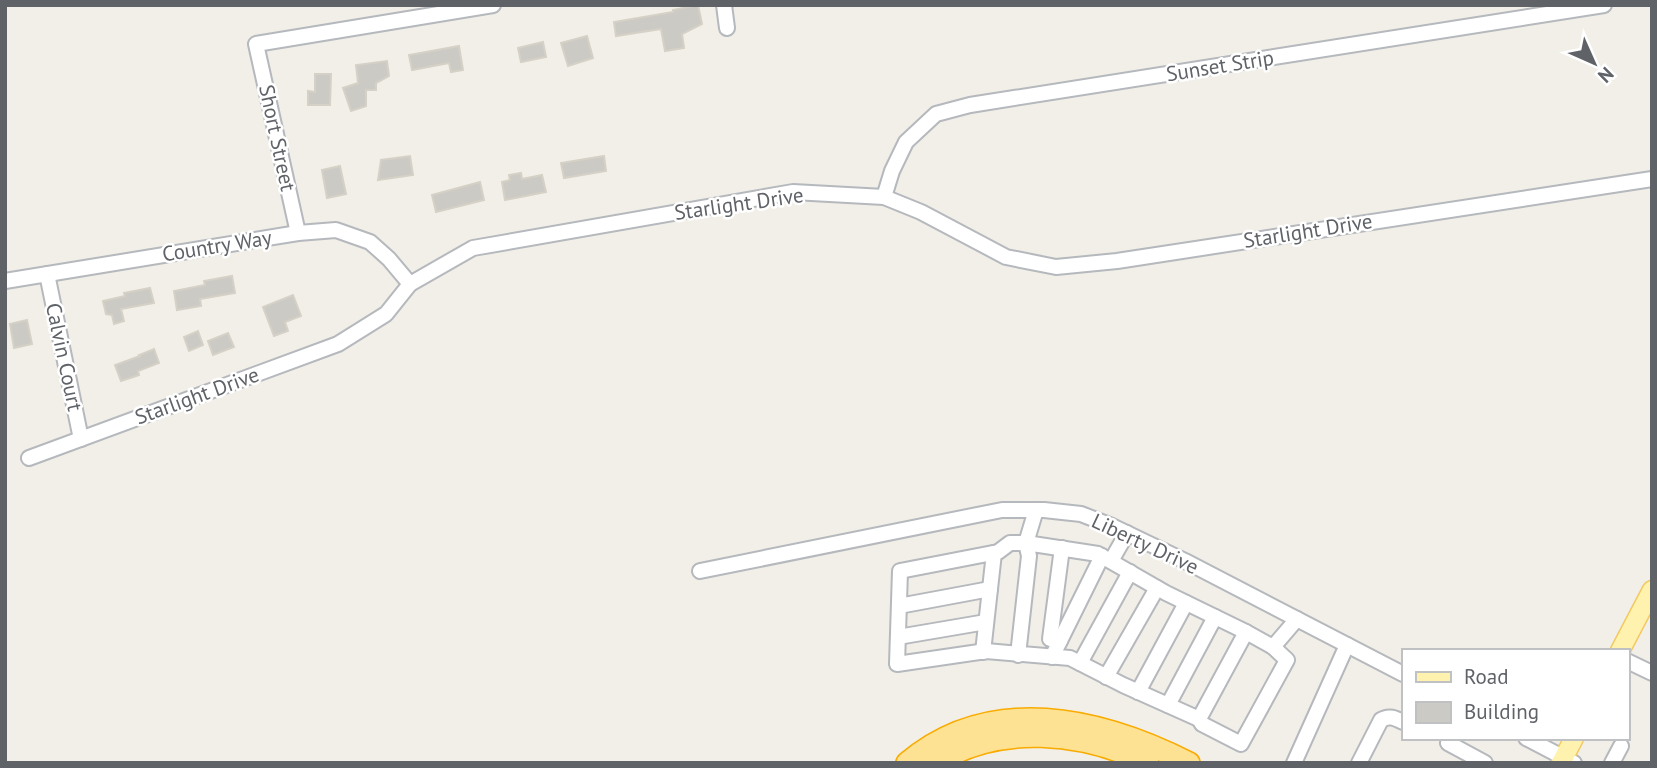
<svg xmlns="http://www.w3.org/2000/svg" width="1657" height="768" viewBox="0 0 1657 768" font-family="'PT Sans',sans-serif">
  <rect width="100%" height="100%" fill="#f1efe8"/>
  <g fill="#cccac5" stroke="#d6d1c6" stroke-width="2">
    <path d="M698,5l4,19 -20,10 2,14 -19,3 -4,-22 -45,7 -2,-14 59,-10v-2z"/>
    <path d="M587,36l6,22 -25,8 -7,-23z"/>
    <path d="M543,42l3,15 -25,5 -3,-14z"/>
    <path d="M459,46l4,24 -12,2 -2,-9 -37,7 -3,-15z"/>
    <path d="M387,61l2,15 -13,7v7h-10v16l-15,5 -8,-23 15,-5 -2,-18z"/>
    <path d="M315,74h16l-1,31h-22v-14l7,1z"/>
    <path d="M410,156l3,19 -35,5 3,-20z"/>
    <path d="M604,156l2,15 -42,7 -3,-15z"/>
    <path d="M340,166l6,28 -19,4 -5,-28z"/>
    <path d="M521,173l1,6 20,-4 4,17 -41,8 -3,-18 8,-2 -1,-5z"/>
    <path d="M480,182l4,18 -48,12 -4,-17z"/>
    <path d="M232,276l3,17 -35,6 1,7 -24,4 -3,-19 31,-6 -1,-4z"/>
    <path d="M150,288l4,15 -33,6 3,12 -10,3 -2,-9 -6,-1 -3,-13 22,-5 -1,-3z"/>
    <path d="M293,295l8,21 -16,6 3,9 -14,5 -11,-29z"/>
    <path d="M27,320l5,24 -18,4 -4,-24z"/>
    <path d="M198,331l5,14 -14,6 -5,-14z"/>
    <path d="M228,333l6,14 -21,8 -5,-14z"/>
    <path d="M154,349l5,14 -21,8 1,4 -18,6 -6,-16 25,-9 -1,-1z"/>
  </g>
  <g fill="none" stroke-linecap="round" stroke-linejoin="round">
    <g stroke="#b5b8bc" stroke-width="18">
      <g id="minor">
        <path d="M724,5l3,23"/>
        <path d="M884,197l8,-26 14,-29 30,-28 34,-9 634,-100"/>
        <path d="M298,233l-42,-189 237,-39"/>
        <path d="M47,274l34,165"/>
        <path d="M5,281l293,-48 38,-3 34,12 19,17 21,25"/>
        <path d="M29,458l309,-114 48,-30 24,-30 63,-36 320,-56 91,5 37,15 85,45 50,10 61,-6 535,-82"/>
        <path d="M1111,561l16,-28"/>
        <path d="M700,571l302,-61h42l37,4 31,12 73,35 218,113"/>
        <path d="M899,606l91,-17"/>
        <path d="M1246,632l27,15 24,-28"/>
        <path d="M898,637l88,-15"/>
        <path d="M1060,641l-10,-2 12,-91"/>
        <path d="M983,652l11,-99"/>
        <path d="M1018,655l11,-99 -3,-13 72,11 68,39 80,39 -47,87 -76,-34 -53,-27 -84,-7 -89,13 3,-93 98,-19 12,-9h16l10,-33"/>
        <path d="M1052,657l50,-101"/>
        <path d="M1627,661l25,12"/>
        <path d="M1080,663l50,-91"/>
        <path d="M1106,677l51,-89"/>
        <path d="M1138,692l48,-89"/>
        <path d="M1168,705l47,-88"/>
        <path d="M1199,719l3,5 39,20 46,-84 -14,-13"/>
        <path d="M1526,738l48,25"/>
        <path d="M1448,743l37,20"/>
        <path d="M1294,763l53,-118"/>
        <path d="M1359,763l22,-43c8,-5 14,-2 22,2"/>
        <path d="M1612,763l9,-17"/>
      </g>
    </g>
    <g stroke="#f2c960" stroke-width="21">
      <g id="major">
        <path d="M1620,651l32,-61"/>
        <path d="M1561,763l13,-25"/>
      </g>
    </g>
    <g stroke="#f9ab00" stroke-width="24">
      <g id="highway">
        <path d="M907,763c84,-71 193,-45 282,0"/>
        <path d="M936,763c64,-40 146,-31 212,0"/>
      </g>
    </g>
    <use href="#minor" stroke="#fff" stroke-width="14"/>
    <use href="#major" stroke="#fff2af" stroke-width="18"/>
    <use href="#highway" stroke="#fde293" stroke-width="21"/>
  </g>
  <g text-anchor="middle" stroke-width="5" stroke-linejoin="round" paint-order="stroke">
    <g font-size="21" fill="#5f6368" stroke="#fff">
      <text transform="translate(1220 66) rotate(-9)" y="7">Sunset Strip</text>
      <text transform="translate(277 138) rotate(78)" y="7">Short Street</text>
      <text transform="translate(739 204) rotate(-8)" y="7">Starlight Drive</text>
      <text transform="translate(1308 231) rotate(-9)" y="7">Starlight Drive</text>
      <text transform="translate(217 246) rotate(-9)" y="7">Country Way</text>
      <text transform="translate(64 357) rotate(78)" y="7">Calvin Court</text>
      <text transform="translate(197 396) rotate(-20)" y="7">Starlight Drive</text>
      <text transform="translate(1145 544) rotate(25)" y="7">Liberty Drive</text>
    </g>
  </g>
  <rect width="1657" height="768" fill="none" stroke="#5f6368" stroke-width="14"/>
  <rect x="1402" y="649" width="228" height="91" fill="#ffffff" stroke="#bfc1c3" stroke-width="2"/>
  <rect x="1416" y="672" width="35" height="10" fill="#fff2af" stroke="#bfc1c3" stroke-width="2"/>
  <text x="1464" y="684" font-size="21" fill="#5f6368">Road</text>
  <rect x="1416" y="702" width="35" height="21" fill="#cccac5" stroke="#bfc1c3" stroke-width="2"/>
  <text x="1464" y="719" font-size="21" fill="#5f6368">Building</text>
  <g transform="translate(1594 63) rotate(135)" stroke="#ffffff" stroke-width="5" paint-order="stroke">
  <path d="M0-5L12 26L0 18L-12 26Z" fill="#5f6368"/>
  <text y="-10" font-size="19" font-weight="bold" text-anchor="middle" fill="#5f6368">N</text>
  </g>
</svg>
